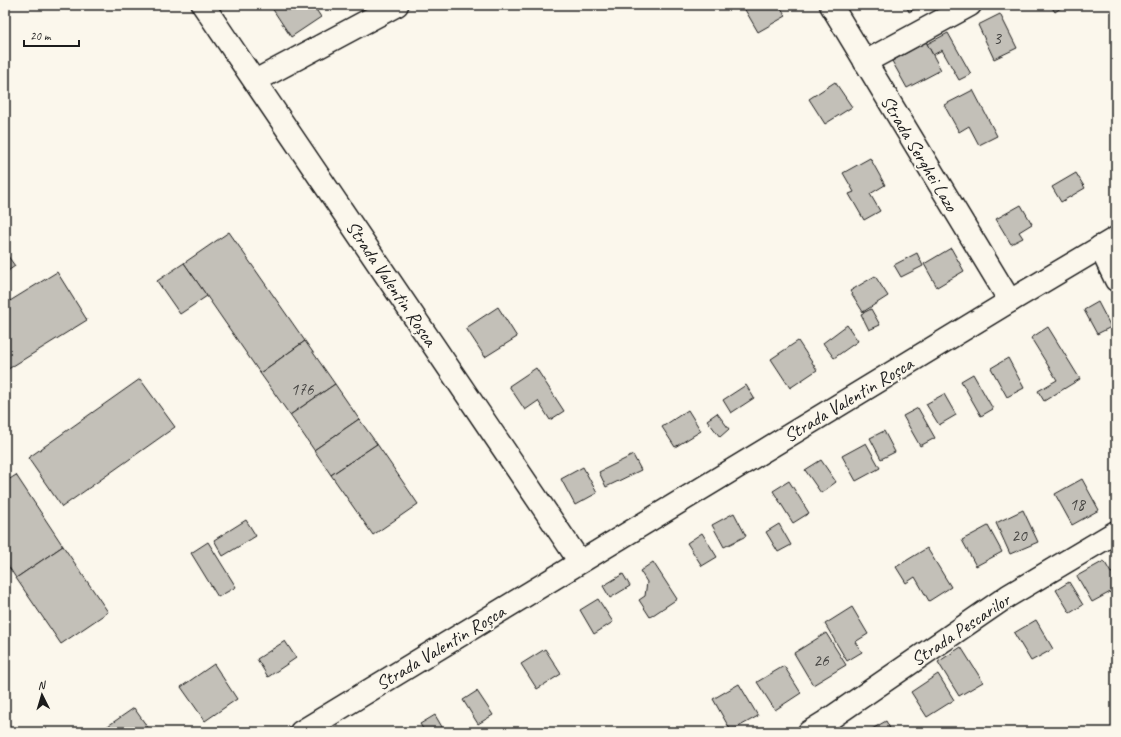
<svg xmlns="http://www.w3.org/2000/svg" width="1121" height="737" viewBox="0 0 1121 737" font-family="Caveat,sans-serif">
  <rect width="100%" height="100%" fill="#fbf7ec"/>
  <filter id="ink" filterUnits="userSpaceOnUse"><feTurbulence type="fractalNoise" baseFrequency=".025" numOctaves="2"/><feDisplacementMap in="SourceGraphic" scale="8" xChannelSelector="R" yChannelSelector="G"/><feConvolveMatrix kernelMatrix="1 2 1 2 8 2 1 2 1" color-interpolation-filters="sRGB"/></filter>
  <g filter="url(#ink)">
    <g fill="#c3c0b8" stroke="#1c1c1c">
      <path d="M270,5h43l8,12 -30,20z"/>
      <path d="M749,5h30l7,11 -28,16 -14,-24z"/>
      <path d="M906,5h16l-13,7z"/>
      <path d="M1050,5h15l-10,7z"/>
      <path d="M1000,14l17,34 -23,11 -16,-34z"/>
      <path d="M948,33l23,41 -12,6 -17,-30 -9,5 -6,-11z"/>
      <path d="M926,42l15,28 -34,18 -15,-27z"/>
      <path d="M835,82l17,25 -27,17 -16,-25z"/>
      <path d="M973,90l24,46 -18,9 -10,-19 -10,6 -15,-27z"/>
      <path d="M870,158l15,27 -15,9 10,17 -16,9 -15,-26 5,-2 -11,-19z"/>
      <path d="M1076,173l9,15 -24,14 -9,-15z"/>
      <path d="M1021,205l11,19 -13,8 4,6 -12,6 -15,-25z"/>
      <path d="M229,232l76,109 -45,32 -76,-110z"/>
      <path d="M951,248l13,23 -27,16 -13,-23z"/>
      <path d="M5,252l10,14 -10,7z"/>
      <path d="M917,253l6,13 -22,11 -7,-12z"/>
      <path d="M184,263l23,33 -27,18 -23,-33z"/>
      <path d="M57,272l30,48 -82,51v-67z"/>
      <path d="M875,276l13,20 -25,16 -13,-21z"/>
      <path d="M1098,302l13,25 -14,7 -13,-24z"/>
      <path d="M498,307l19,30 -32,20 -19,-29z"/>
      <path d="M871,309l9,16 -11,5 -8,-16z"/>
      <path d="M847,325l11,16 -24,17 -11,-15z"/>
      <path d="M1048,327l32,52 -36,22 -6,-10 19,-11 -26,-42z"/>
      <path d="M305,341l30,43 -45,31 -30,-42z"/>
      <path d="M798,341l19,29 -27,18 -19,-29z"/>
      <path d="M1008,358l16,30 -17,9 -16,-29z"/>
      <path d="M536,368l28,43 -14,9 -12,-19 -13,9 -16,-24z"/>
      <path d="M973,374l20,35 -12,7 -20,-35z"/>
      <path d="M140,379l35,48 -113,80 -34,-49z"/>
      <path d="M335,384l24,35 -45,31 -24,-35z"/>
      <path d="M746,385l8,13 -23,15 -8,-13z"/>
      <path d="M944,394l12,21 -17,10 -13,-21z"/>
      <path d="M918,408l17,30 -15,8 -17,-30z"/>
      <path d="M688,410l13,21 -26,16 -13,-20z"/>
      <path d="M717,413l12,16 -9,8 -13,-17z"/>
      <path d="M359,419l18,25 -46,31 -17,-25z"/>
      <path d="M884,431l11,21 -14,7 -11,-21z"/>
      <path d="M866,443l14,25 -24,13 -14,-25z"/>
      <path d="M377,444l41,60 -45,31 -42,-60z"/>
      <path d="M633,455l8,15 -35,17 -7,-15z"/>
      <path d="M821,460l15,22 -15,11 -16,-23z"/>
      <path d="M583,467l14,26 -22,12 -14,-26z"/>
      <path d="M16,475l47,71 -47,32 -11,-17v-79z"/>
      <path d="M1082,479l17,31 -27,15 -17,-31z"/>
      <path d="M789,481l20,32 -16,10 -20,-32z"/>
      <path d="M1023,510l15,32 -28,12 -14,-31z"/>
      <path d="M734,513l12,23 -22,11 -12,-22z"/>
      <path d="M246,520l10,16 -33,20 -9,-16z"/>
      <path d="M779,524l12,21 -13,7 -12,-20z"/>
      <path d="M988,526l14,26 -26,14 -14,-26z"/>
      <path d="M702,533l15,24 -15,9 -15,-23z"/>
      <path d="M208,542l28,45 -18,10 -27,-44z"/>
      <path d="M63,546l45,66 -47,32 -45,-66z"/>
      <path d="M927,548l24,39 -22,14 -14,-24 -9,6 -10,-16z"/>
      <path d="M1104,561l7,12 5,-2v18l-24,13 -15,-26z"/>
      <path d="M653,562l24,37 -27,18 -11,-17 6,-4 2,-14 -7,-11z"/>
      <path d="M623,574l7,12 -20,12 -7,-12z"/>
      <path d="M1069,582l14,23 -13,8 -14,-23z"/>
      <path d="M598,599l15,23 -19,12 -14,-24z"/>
      <path d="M852,607l16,27 -13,8 7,10 -15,9 -22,-37z"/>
      <path d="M1036,620l17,29 -22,12 -17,-28z"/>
      <path d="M826,633l20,32 -33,20 -19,-32z"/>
      <path d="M285,641l11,17 -28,19 -11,-18z"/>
      <path d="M961,647l22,35 -24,14 -21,-34z"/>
      <path d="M545,649l16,25 -24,15 -16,-25z"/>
      <path d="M214,664l23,35 -32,22 -24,-34z"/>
      <path d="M784,666l17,27 -26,17 -18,-28z"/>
      <path d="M938,674l16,26 -27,17 -16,-25z"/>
      <path d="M739,684l19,32 -27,15 -18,-32z"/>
      <path d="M477,691l16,24 -15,9 -15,-24z"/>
      <path d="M134,708l17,24h-52z"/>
      <path d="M435,715l10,17h-20l-5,-8z"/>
      <path d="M886,721l6,11h-19l-1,-3z"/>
    </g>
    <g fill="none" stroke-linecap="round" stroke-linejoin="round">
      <g stroke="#1c1c1c" stroke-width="25">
        <g id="minor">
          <path d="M203,5l377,557"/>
          <path d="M831,5l179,296"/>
          <path d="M865,62l105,-57"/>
          <path d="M255,81l142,-76"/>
          <path d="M1100,247l16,33"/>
          <path d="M809,732l16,-10 183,-126 108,-64"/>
        </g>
      </g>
      <g stroke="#1c1c1c" stroke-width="25">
        <path id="major" d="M301,732l709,-431 106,-63"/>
      </g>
      <use href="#minor" stroke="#fbf7ec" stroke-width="22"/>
      <use href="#major" stroke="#fbf7ec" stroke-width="22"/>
    </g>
  </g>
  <g text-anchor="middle" stroke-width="4" stroke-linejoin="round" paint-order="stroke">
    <g font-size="17" fill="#464543">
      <text x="997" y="44">3</text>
      <text x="302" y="395">176</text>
      <text x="1077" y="510">18</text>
      <text x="1019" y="541">20</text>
      <text x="821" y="666">26</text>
    </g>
    <g font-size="19" fill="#1c1c1c" stroke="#fbf7ec">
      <text transform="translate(920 153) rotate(59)" y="7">Strada Serghei Lazo</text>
      <text transform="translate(392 283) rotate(56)" y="7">Strada Valentin Roșca</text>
      <text transform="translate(848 399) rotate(-31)" y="7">Strada Valentin Roșca</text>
      <text transform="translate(960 629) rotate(-34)" y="7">Strada Pescarilor</text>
      <text transform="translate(440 647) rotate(-31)" y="7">Strada Valentin Roșca</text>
    </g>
  </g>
  <rect width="1121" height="737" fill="none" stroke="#fbf7ec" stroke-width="20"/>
  <rect x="10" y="10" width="1101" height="717" fill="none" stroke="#1c1c1c" stroke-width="1.5" filter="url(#ink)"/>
  <g transform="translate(42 695) rotate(355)" stroke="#fbf7ec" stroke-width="3" paint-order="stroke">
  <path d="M0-3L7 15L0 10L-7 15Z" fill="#1c1c1c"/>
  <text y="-6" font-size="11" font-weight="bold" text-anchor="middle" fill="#1c1c1c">N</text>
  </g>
  <path d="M24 40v6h55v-6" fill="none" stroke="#1c1c1c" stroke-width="2"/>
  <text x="30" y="40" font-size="12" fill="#1c1c1c" stroke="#fbf7ec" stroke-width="3" paint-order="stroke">20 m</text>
</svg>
